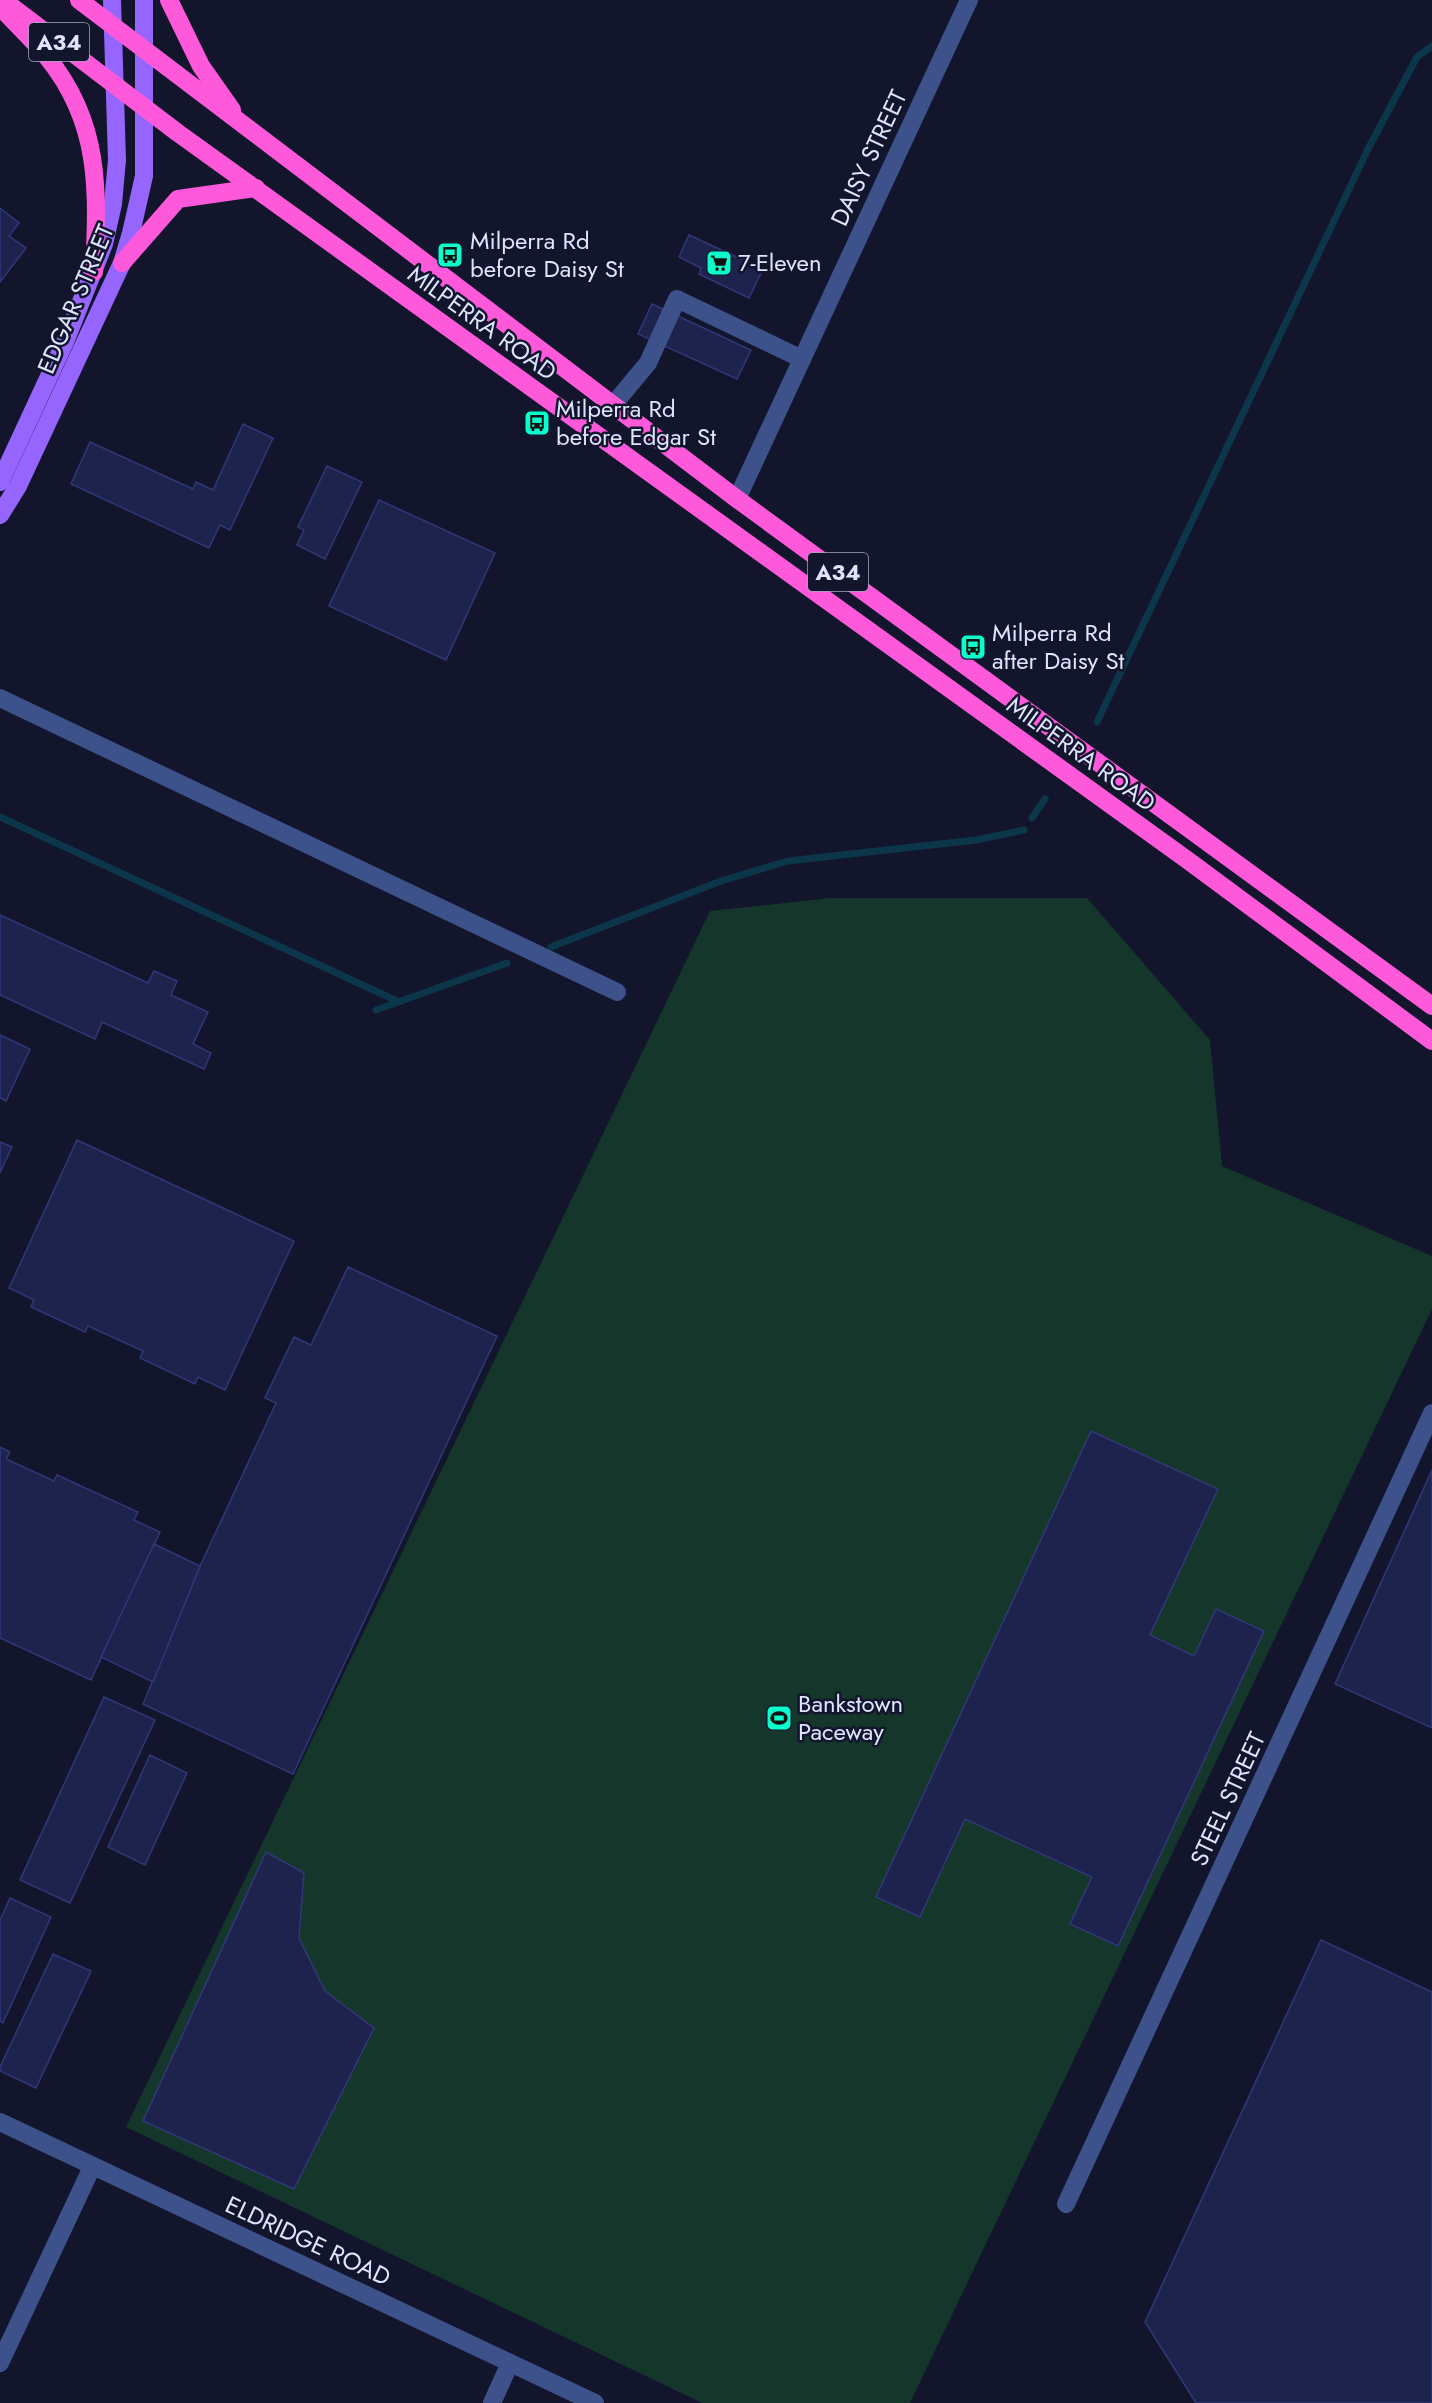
<svg xmlns="http://www.w3.org/2000/svg" width="1432" height="2403" viewBox="0 0 1432 2403" font-family="Jost,sans-serif">
  <rect width="100%" height="100%" fill="#12152c"/>
  <path fill="#15362b" d="M831,898h256l123,142 12,126 210,90v53l-522,1094h-208l-576,-276 584,-1216z"/>
  <g fill="none" stroke-linecap="round" stroke-linejoin="round">
    <g stroke="#0c374b" stroke-width="7">
      <path d="M1097,722l271,-573 49,-92 15,-11"/>
      <path d="M0,817l397,184"/>
      <path d="M1032,818l13,-19"/>
      <path d="M551,947l170,-66 67,-20 188,-21 48,-10"/>
      <path d="M376,1010l131,-47"/>
    </g>
  </g>
  <g fill="#1e234d" stroke="#303879" stroke-width="1.5">
    <path d="M0,208l19,15 -10,13 17,12 -26,34z"/>
    <path d="M689,235l74,34 -14,29 -50,-24 2,-6 -22,-11z"/>
    <path d="M652,304l99,46 -14,29 -99,-45z"/>
    <path d="M243,424l30,14 -43,92 -10,-5 -11,23 -138,-64 19,-42 103,47 3,-7 17,8z"/>
    <path d="M327,466l35,16 -37,77 -28,-14 7,-15 -6,-3z"/>
    <path d="M379,500l116,53 -49,107 -117,-54z"/>
    <path d="M0,915l148,68 6,-12 23,10 -6,14 37,17 -15,32 18,9 -7,16 -102,-47 -7,17 -95,-44z"/>
    <path d="M0,1035l30,14 -24,52 -6,-3z"/>
    <path d="M77,1140l217,101 -69,149 -27,-13 -3,7 -55,-26 3,-7 -55,-25 -3,6 -54,-25 3,-7 -25,-12z"/>
    <path d="M0,1142l12,5 -12,26z"/>
    <path d="M348,1267l149,69 -204,438 -150,-70 57,-138 76,-163 -11,-5 29,-61 17,8z"/>
    <path d="M1091,1431l127,58 -68,146 44,21 22,-47 48,22 -146,315 -48,-22 22,-47 -127,-58 -45,98 -44,-20z"/>
    <path d="M0,1447l10,5 -4,7 48,22 3,-6 81,37 -4,8 26,12 -69,148 -91,-42z"/>
    <path d="M1432,1470v258l-97,-44z"/>
    <path d="M154,1544l46,22 -47,116 -52,-25z"/>
    <path d="M104,1697l51,23 -85,183 -50,-23z"/>
    <path d="M150,1755l37,18 -42,92 -37,-18z"/>
    <path d="M266,1852l38,21 -5,65 26,53 49,37 -80,161 -151,-68z"/>
    <path d="M10,1898l41,19 -48,106 -3,-2v-101z"/>
    <path d="M1321,1940l111,52v411h-236l-51,-81z"/>
    <path d="M53,1954l38,17 -55,117 -36,-17v-4z"/>
  </g>
  <g fill="none" stroke-linecap="round" stroke-linejoin="round">
    <g stroke="#3d528b" stroke-width="18">
      <path d="M613,405l35,-42 29,-64 125,60"/>
      <path d="M737,499l232,-499"/>
      <path d="M0,698l617,294"/>
      <path d="M0,2122l595,281"/>
      <path d="M1066,2204l366,-791"/>
      <path d="M0,2363l92,-196"/>
      <path d="M492,2403l18,-40"/>
    </g>
    <g stroke="#9665fe" stroke-width="18">
      <path d="M0,482l65,-140 39,-98 9,-40 4,-44 -5,-160"/>
      <path d="M0,515l18,-29 56,-120 48,-103 9,-30 13,-57v-176"/>
    </g>
    <g stroke="#fe59db" stroke-width="18">
      <path d="M3,0l175,133 1008,726 246,182"/>
      <path d="M79,0l658,499 695,507"/>
      <path d="M169,0l32,66 31,44"/>
      <path d="M6,13c14,15 29,29 41,44 54,66 51,134 47,215"/>
      <path d="M122,263l56,-64 78,-11"/>
    </g>
  </g>
  <defs>
    <g id="bus-square" transform="scale(1.35)"><rect x="-9" y="-9" width="18" height="18" rx="4" fill="#0bfdcb" stroke="#12152c"/><path d="M-5-6H5V4H4V6H2V4H-2V6H-4V4H-5ZM-3.5-4V0h7V-4ZM-3.5 1.2v1.5H-2V1.2ZM2 1.2v1.5H3.5V1.2Z" fill="#111"/></g>
    <g id="supermarket-square" transform="scale(1.35)"><rect x="-9" y="-9" width="18" height="18" rx="4" fill="#0bfdcb" stroke="#12152c"/><path d="M-6-5.5h2.5l.6 2H6L4.5 2H-2.5L-4.4-4H-6ZM-1.5 3.2a1.3 1.3 0 1 0 .1 0ZM3 3.2a1.3 1.3 0 1 0 .1 0Z" fill="#111"/></g>
    <g id="stadium-square" transform="scale(1.35)"><rect x="-9" y="-9" width="18" height="18" rx="4" fill="#0bfdcb" stroke="#12152c"/><path d="M0-5a6.5 5 0 1 0 0 10a6.5 5 0 1 0 0-10ZM-3.5-1.8h7v3.6h-7Z" fill="#111"/></g>
  </defs>
  <g fill-rule="evenodd">
    <use href="#bus-square" x="450" y="255"/>
    <use href="#supermarket-square" x="719" y="263"/>
    <use href="#bus-square" x="537" y="423"/>
    <use href="#bus-square" x="973" y="647"/>
    <use href="#stadium-square" x="779" y="1718"/>
  </g>
  <g text-anchor="middle" stroke-width="5" stroke-linejoin="round" paint-order="stroke">
    <g fill="#12152c" stroke="#a0a6c0" stroke-width="1.5">
      <rect x="29" y="23" width="60" height="38" rx="4.5"/>
      <rect x="808" y="553" width="60" height="38" rx="4.5"/>
    </g>
    <g font-size="22" font-weight="bold" fill="#dde4ff">
      <text x="59" y="50">A34</text>
      <text x="838" y="580">A34</text>
    </g>
    <g font-size="24" fill="#dde4ff" stroke="#12152c">
      <text transform="translate(869 158) rotate(-65)" y="8">DAISY STREET</text>
      <text transform="translate(76 299) rotate(-67)" y="8">EDGAR STREET</text>
      <text transform="translate(482 323) rotate(36)" y="8">MILPERRA ROAD</text>
      <text transform="translate(1081 754) rotate(36)" y="8">MILPERRA ROAD</text>
      <text transform="translate(1228 1799) rotate(-65)" y="8">STEEL STREET</text>
      <text transform="translate(308 2241) rotate(25)" y="8">ELDRIDGE ROAD</text>
    </g>
    <g font-size="24" fill="#dde4ff" stroke="#12152c" text-anchor="start">
      <text x="470" y="249">Milperra Rd<tspan x="470" dy="28">before Daisy St</tspan></text>
      <text x="738" y="271">7-Eleven</text>
      <text x="556" y="417">Milperra Rd<tspan x="556" dy="28">before Edgar St</tspan></text>
      <text x="992" y="641">Milperra Rd<tspan x="992" dy="28">after Daisy St</tspan></text>
      <text x="798" y="1712">Bankstown<tspan x="798" dy="28">Paceway</tspan></text>
    </g>
  </g>
</svg>
